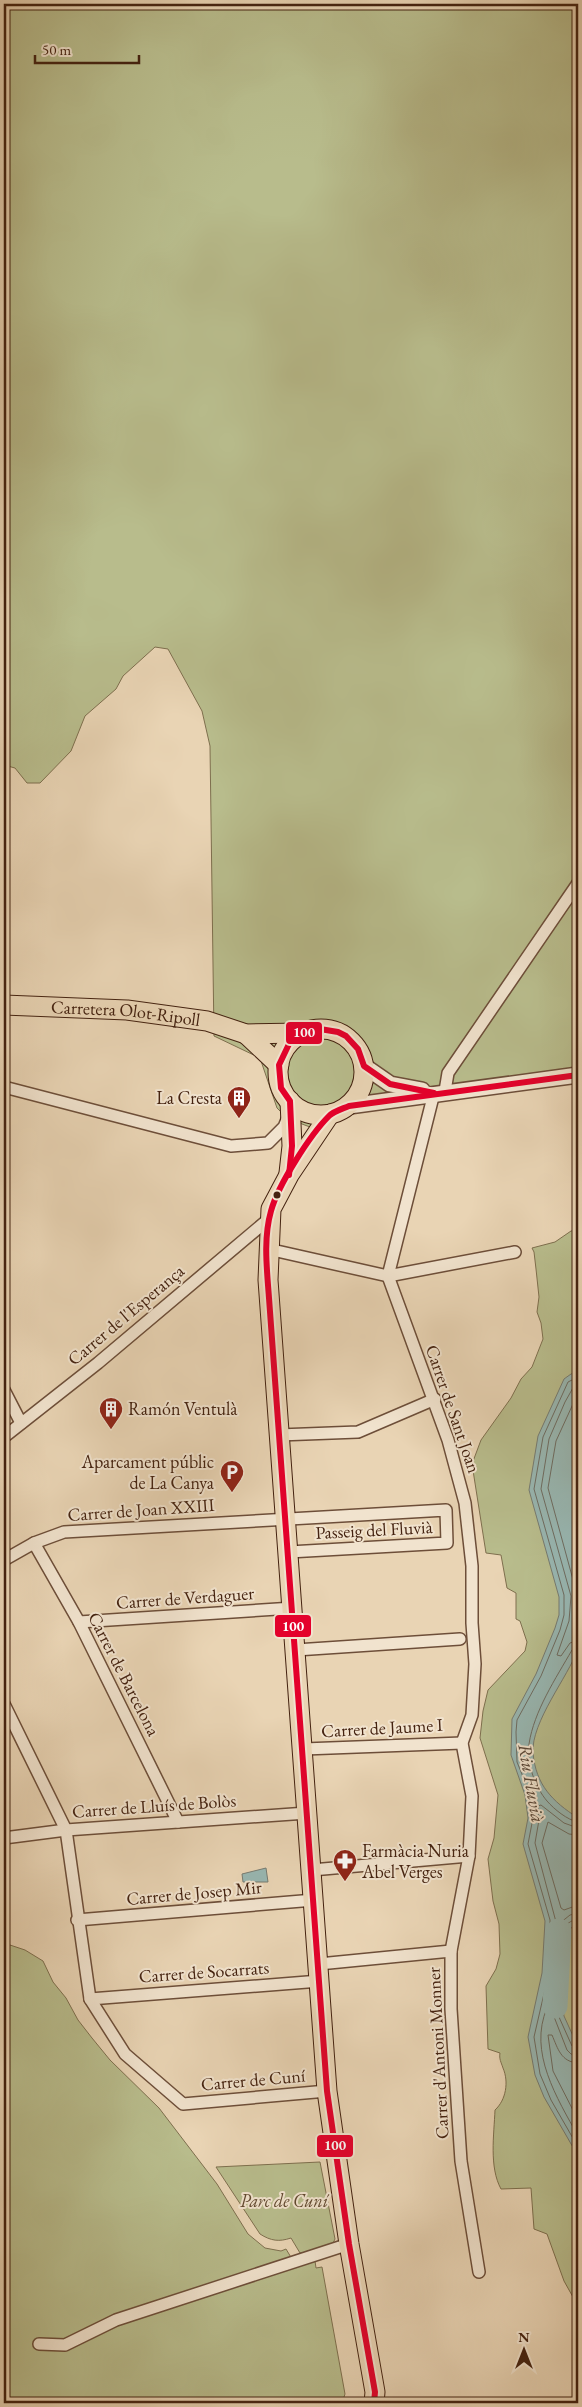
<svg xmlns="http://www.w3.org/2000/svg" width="582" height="2407" viewBox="0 0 582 2407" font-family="'EB Garamond',serif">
  <rect width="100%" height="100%" fill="#e9d4b4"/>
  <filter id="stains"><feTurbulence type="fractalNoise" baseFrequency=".004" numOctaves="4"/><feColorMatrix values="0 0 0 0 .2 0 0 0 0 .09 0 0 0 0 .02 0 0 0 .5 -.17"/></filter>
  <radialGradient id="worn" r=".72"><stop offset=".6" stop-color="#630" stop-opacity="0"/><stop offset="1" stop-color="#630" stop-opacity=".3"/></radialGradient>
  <g fill="#b8bc8c" stroke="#7e6f4e">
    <path d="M4,4h574v1077l-214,28 -28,13 -1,2 -25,3 -8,-3 -21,-12 -4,-4 -17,-50 -46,-22 -4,-290 -8,-35 -34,-62 -13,-2 -32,29 -7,13 -31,27 -14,35 -31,32h-13l-12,-15 -11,-3z"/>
    <path d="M578,1230v1076l-14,-25 -17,-47 -13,-5 -3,-41 -30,1c-12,-22 -7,-54 -6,-79 11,-10 14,-28 8,-42 -2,-6 -4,-9 -3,-15l-12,-4 -2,-63 10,-17 4,-15 -1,-30 -6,-23 -5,-42 6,-21 4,-43 -18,-57 3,-27 5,-21 37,-39 2,-9 -7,-21 -4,-2v-26l-9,-5 -6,-33 -15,-2 -14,-89 9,-24 30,-42 10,-19 11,-12 11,-28 -2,-16 -4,-11 2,-15 -3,-28 -2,-17 -2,-4 23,-6 16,-11z"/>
    <path d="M4,1943l21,7 18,11 10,21 13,16 12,22 14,18 18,22 49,48 58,76 31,50 17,14 16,3 5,-2 9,15 20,-3 1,7 6,-1 23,127 -3,9h-338z"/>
    <path d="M320,2162l15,77 -5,10 -30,4 -9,-15c-12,4 -20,3 -31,-4l-44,-67z"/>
  </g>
  <g fill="#98b7b2" stroke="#767b71">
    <path d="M578,1372c0,70 0,139 0,209 0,14 3,57 0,68 -10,28 -47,73 -45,104 3,32 19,48 45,65v105l-6,4 -10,14 -5,28 7,47 14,31v109l-34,-59 -9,-22 -7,-38 14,-64 3,-52 -22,-77 5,-26 -3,-23 -14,-40 1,-36 24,-45 19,-46 4,-13v-18l-30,-107 9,-54 26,-57 7,-5z"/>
    <path d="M266,1868l2,14h-25l-1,-8z"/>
  </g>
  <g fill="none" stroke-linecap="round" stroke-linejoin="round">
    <g stroke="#6e6c61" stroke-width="1">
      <path d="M578,1377l-10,5 -25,55 -9,52 30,106v20l-4,15 -19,46 -24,44 -1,12 1,30 13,32 3,24 -5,26 22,76v36l4,-1c2,-14 8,-34 24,-36"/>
      <path d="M578,1384l-4,2 -9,16 -16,37 -8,50 30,107 -2,25 -12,34 4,1 9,-13 8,-3"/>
      <path d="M578,1393l-22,48 -8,47 30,110"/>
      <path d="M578,1647l-6,3c-16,28 -38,61 -43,94 -3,18 6,43 18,57 7,8 20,19 31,21"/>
      <path d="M578,1828l-14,-5 -23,-18 -3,1 1,14 -4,23 21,79 4,1 10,-8 8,-2"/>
      <path d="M578,1835l-9,-1 -21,-12 -6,21 19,65 3,2 14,-5"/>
      <path d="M578,2049l-6,-3 -13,-29 -7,-43 -3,-2 -15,65 6,37 11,26 27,47"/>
      <path d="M578,2056l-7,-2 -4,-4 -16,-41 -4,-1c-19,44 10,90 31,128"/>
      <path d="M578,2063c-17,-1 -20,-14 -26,-28h-4l5,36 25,49"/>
    </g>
    <path stroke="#98b7b2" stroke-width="25" d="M555,2006l4,-75"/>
    <g stroke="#6d4e39" stroke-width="14">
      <g id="minor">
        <path d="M4,1087l227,59 37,-3 16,-16 4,-10"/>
        <path d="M445,1091l3,-18 130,-190"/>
        <path d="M434,1093l-46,183 60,164 17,63 7,63v57l3,41 -3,51 -10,28 10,53 -3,60 -18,95v58l10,152 18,111"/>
        <path d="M268,1249l120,27 127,-24"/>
        <path d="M4,1390l17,33"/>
        <path d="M279,1435l79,-3 77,-33"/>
        <path d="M4,1437l94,-74 172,-145"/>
        <path d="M34,1543l45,79 99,200"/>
        <path d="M4,1560l30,-17 30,-11 382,-22 1,33 -158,9"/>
        <path d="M79,1622l214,-14"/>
        <path d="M296,1650l164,-11"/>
        <path d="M4,1704l62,126 24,169 35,55 58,50 144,-13"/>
        <path d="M304,1749l158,-6"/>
        <path d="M4,1838l62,-8 241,-17"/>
        <path d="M312,1870l157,-14"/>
        <path d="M77,1920l237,-20"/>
        <path d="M319,1964l132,-13"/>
        <path d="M90,1999l230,-18"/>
        <path d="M39,2344l26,1 51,-25 233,-76"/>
      </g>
    </g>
    <g stroke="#6d4e39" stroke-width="18">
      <g id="tertiary">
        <path d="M364,1066l26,18 32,6"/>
        <path d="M349,1106l229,-31"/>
      </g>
    </g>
    <g stroke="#442210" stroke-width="21">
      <g id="primary">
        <path id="s1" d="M4,1005l123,5 80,11 39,13 57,-1"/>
        <circle cx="321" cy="1072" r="43"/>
        <path d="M246,1034l33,31"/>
        <path d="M330,1114l-41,61 -18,34 -3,71 59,811 22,153 26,148 -1,11"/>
        <path d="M289,1173l3,-27 -2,-45"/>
      </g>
    </g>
    <use href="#minor" stroke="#f1e3ce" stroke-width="11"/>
    <use href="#tertiary" stroke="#f1e3ce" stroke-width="15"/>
    <use href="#primary" stroke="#e9d4b4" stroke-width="19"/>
    <g stroke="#f1e3ce" stroke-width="10">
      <g id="bus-1">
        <path d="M289,1175l3,-29 -2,-45 -9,-13 -2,-23 10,-21 14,-11 17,-4 18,3 8,4 12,13 6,17 26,18 44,9"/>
        <path d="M374,2403l1,-11 -26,-148 -22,-153 -58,-793c-2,-28 -6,-59 2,-87 7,-26 39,-76 58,-95 5,-5 13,-7 20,-10l229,-31"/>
      </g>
    </g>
    <use href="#bus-1" stroke="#e4002b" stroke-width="6"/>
  </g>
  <defs>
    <g id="building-pin" transform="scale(1.25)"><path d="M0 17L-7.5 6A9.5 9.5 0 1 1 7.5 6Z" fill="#8f2418" stroke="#f1e3ce"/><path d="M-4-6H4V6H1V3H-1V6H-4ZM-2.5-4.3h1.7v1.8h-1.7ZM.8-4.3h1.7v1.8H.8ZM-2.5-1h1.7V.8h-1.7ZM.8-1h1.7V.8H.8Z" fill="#fff"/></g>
    <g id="parking-pin" transform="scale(1.25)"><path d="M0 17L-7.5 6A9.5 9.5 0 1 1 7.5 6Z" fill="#8f2418" stroke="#f1e3ce"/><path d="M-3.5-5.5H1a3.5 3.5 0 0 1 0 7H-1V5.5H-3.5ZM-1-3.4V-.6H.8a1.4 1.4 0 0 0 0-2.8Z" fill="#fff"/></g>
    <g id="pharmacy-pin" transform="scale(1.25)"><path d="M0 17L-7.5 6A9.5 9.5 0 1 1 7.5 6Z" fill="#8f2418" stroke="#f1e3ce"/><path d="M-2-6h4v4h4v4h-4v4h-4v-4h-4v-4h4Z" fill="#fff"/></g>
  </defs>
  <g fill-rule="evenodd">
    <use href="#building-pin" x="239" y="1098"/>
    <use href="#building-pin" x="111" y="1409"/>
    <use href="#parking-pin" x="232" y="1472"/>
    <use href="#pharmacy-pin" x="345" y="1861"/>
  </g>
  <circle fill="#442210" stroke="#f1e3ce" stroke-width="2" cx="277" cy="1195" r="4.5"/>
  <g text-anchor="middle" stroke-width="4" stroke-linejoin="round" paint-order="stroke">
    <g font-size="18" fill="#442210" stroke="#f1e3ce">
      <text dy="6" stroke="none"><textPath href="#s1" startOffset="122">Carretera Olot-Ripoll</textPath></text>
      <text transform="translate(126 1315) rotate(-40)" y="6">Carrer de l'Esperança</text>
      <text transform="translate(453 1409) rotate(71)" y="6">Carrer de Sant Joan</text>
      <text transform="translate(141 1510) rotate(-4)" y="6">Carrer de Joan XXIII</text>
      <text transform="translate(374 1530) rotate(-3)" y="6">Passeig del Fluvià</text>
      <text transform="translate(185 1598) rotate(-4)" y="6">Carrer de Verdaguer</text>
      <text transform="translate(124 1674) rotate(63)" y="6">Carrer de Barcelona</text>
      <text transform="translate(382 1728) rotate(-3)" y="6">Carrer de Jaume I</text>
      <text transform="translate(154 1806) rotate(-4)" y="6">Carrer de Lluís de Bolòs</text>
      <text transform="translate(194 1893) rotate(-5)" y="6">Carrer de Josep Mir</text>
      <text transform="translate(204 1972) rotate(-4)" y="6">Carrer de Socarrats</text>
      <text transform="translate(438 2053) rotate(-93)" y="6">Carrer d'Antoni Monner</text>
      <text transform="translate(253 2080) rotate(-5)" y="6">Carrer de Cuní</text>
    </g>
    <g font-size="18" fill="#442210" stroke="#f1e3ce" text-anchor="end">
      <text x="222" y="1104">La Cresta</text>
      <text x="128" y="1415" text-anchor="start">Ramón Ventulà</text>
      <text x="214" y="1468">Aparcament públic<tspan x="214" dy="21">de La Canya</tspan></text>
      <text x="362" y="1857" text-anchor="start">Farmàcia Nuria<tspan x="362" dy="21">Abel Verges</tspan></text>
    </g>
    <g font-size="18" font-style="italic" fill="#61482f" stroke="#f1e3ce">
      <text x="284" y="2207">Parc de Cuní</text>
    </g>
    <g font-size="19" font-style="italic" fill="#594738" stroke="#f1e3ce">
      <text transform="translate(532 1783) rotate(80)" y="7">Riu Fluvià</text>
    </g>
  </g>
  <g stroke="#f1e3ce" stroke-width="2">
    <rect x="285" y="1021" width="38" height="24" rx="5" fill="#e4002b"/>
    <rect x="274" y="1614" width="38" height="24" rx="5" fill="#e4002b"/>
    <rect x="316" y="2134" width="38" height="24" rx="5" fill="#e4002b"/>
  </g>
  <g font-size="14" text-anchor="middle" font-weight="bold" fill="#fff">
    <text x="304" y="1037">100</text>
    <text x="293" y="1631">100</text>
    <text x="335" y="2150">100</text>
  </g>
  <rect width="582" height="2407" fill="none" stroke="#e9d4b4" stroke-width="20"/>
  <rect x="5" y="5" width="572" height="2397" fill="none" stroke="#442210" stroke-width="2.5"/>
  <rect x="10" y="10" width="562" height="2387" fill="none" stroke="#442210"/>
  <g transform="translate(524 2350)" stroke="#f1e3ce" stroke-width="4" paint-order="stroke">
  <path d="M0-4L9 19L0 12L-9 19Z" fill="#442210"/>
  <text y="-8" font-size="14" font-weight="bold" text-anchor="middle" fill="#442210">N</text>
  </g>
  <path d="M35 55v8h104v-8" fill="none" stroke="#442210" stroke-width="2.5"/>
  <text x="42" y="55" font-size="15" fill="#442210" stroke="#f1e3ce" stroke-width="4" paint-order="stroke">50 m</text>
  <rect width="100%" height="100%" filter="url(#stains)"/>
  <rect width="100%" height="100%" fill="url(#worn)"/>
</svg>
